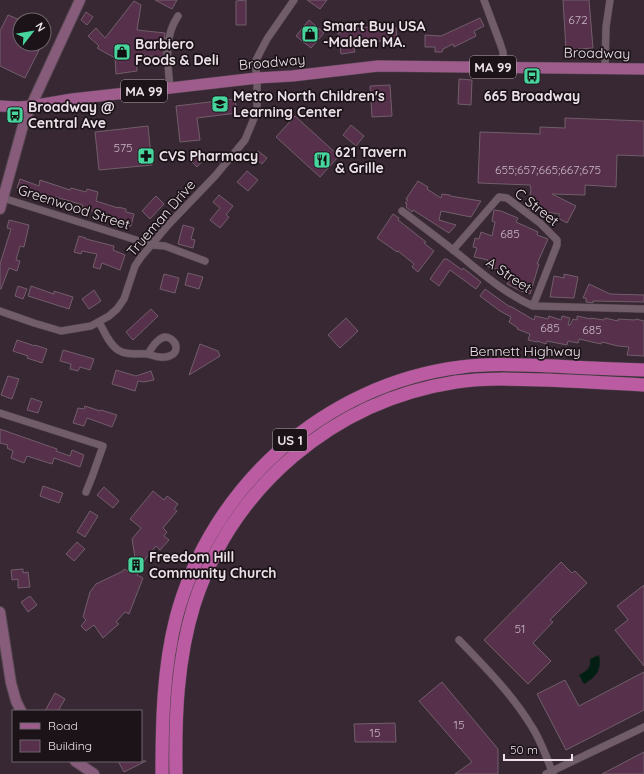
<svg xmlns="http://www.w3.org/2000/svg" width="644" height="774" viewBox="0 0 644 774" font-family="Quicksand,sans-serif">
  <rect width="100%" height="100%" fill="#382833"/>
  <path fill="#031e13" d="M599,655c3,15 -3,22 -15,29l-5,-9c8,-4 12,-7 11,-16z"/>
  <g fill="#57314c" stroke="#715e6a">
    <path d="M155,0h22l-5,9z"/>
    <path d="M246,0v25h-10v-24z"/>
    <path d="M307,0h20l-7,9z"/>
    <path d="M563,0h26l4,48 -27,2z"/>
    <path d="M134,1l7,4 -4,25 28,3 -2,24 -27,-2 1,16 -21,3 -1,-16 -18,-10 2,-2 -11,-10 8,-8 9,10z"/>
    <path d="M86,12l7,5 -6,8 -6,-5z"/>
    <path d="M8,15l12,5v24h22l-17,34 -25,-12v-35z"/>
    <path d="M480,18l4,8 -10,5 2,5 -22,11 -1,-3 -10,5 -1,3h-7v-5h-10v-12l16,1z"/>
    <path d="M309,20l15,13 -13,15 -15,-12z"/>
    <path d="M352,23l1,6 16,-2 1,4 26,-3 1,11 -42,5h-2l2,8 -14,2 -3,-21 3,-1 -1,-8z"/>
    <path d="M459,79l13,1 -1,25 -13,-1z"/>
    <path d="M390,85l2,31 -20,1 -2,-31z"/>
    <path d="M235,99l2,14 -40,5 3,22 -20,2 -4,-36z"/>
    <path d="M295,116l44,40 -19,21 -44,-40z"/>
    <path d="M565,118l79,3v35l-27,-1 -1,32 -31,-2v10l-33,-1 24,12 -9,17 -9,-5 2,-4 -29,-4 -3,-2 3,-18 -1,-5 -52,-2 2,-51 60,2v-7l25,1z"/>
    <path d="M351,125l13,11 -8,10 -13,-11z"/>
    <path d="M148,126l4,39 -53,5 -4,-38z"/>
    <path d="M258,151l9,7 -5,6 -9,-7z"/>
    <path d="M197,154l6,6 -6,7 -7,-7z"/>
    <path d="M247,171l11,9 -10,11 -11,-9z"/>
    <path d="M20,179l19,7 1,-6 30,10 1,-2 15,4 1,-3 11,3 -2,9 22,7v-1l8,2v3l8,2 -3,12 -10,-2v-1l-6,-2v-3l-33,-10 1,-3 -27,-8 -1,3 -38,-12z"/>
    <path d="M418,181l10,6 -1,2 14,9 1,-4 8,1v1l31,5 -10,16 -30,-6 -2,9 17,5 -7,8 -36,-23 -1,2 -6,-5 1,-3 -2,-1 3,-3 -2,-1z"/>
    <path d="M219,195l14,11 -7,9 3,2 -9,11 -10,-8 10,-12 -7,-6z"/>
    <path d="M156,196l8,8 -14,15 -8,-8z"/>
    <path d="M494,210h1l6,1 17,7 -2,4 22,10 -1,3 11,4 -11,25h2l-9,30 -9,-3 -14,-7 3,-5 -12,-6 2,-3 -14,-4 2,-6 -14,-3 3,-9 -4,-1 2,-9 4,1 2,-7 11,4 3,-14 -3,-1z"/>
    <path d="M393,214l6,4 -1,2 28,22 -2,1 10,8 -16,21 -6,-5 2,-3 -16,-13 -1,1 -20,-14z"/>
    <path d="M9,220l20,5 -5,22 -4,-1 -4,14 4,1 -3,10 -8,-3 -8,21h-1v-25l11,-35 -4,-1z"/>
    <path d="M183,225l11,3 -3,11 4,1 -2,8 -15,-4z"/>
    <path d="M79,236l7,2v1l28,7 -1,4 12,5 -5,15 -18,-7 -2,6 -7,-2 4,-13 -15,-3 -1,3 -7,-2z"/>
    <path d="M444,259h3l15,11 1,-2 18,14 -5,7 -26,-19 -11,16 -9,-7z"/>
    <path d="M188,273l15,4 -4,12 -14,-4z"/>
    <path d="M164,274l15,4 -4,15 -15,-4z"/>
    <path d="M564,274l14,3 -4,21 -24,-1 4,-21 10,2z"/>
    <path d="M589,284l21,10 34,1v7l-51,-1v2l-7,-1v-4h-3z"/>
    <path d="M18,286l9,3 -4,10 -8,-3z"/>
    <path d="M31,286l23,8v-3l19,6 -4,12 -41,-13z"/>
    <path d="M485,289l25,18v-1l24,14 1,-4 13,3 1,-3 12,4 1,-4 8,2 -2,7h2l3,-6 4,1v-4l14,3v-1l13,2 1,-2 13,3v-2l17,1 1,-1 8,2v35l-17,-1 2,-8 -11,-1 -16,-4 -1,2 -22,-5 -1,4 -10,-2 -1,4 -20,-4 -1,3 -9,-3v1l-9,-2 2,-6 -13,-5 1,-1 -9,-6 2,-5 -11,-6 -20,-15z"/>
    <path d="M94,290l7,11 -12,8 -7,-10z"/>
    <path d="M151,309l7,7 -25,24 -7,-8z"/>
    <path d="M346,318l12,13 -18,17 -12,-13z"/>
    <path d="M17,340l18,6v-1l12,4 -5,14 -15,-5 1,-2 -15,-5z"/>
    <path d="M200,344l18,7 2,5 -31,19z"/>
    <path d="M63,350l31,9 -4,11 -10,-3 -2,4 -8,-2 1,-5 -11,-3z"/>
    <path d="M116,370l20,6 15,-5 3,9 -10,2 -6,-1 -3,10 -23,-7z"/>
    <path d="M8,376l11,3 -7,20 -11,-4z"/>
    <path d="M31,398l11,4 -4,11 -11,-3z"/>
    <path d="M85,406l15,5 1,-1 16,5 -5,12 -25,-9 -3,8 -11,-3 5,-15 6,1z"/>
    <path d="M0,429l57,20 -1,2 14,5 2,-6 12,5 -4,12 -26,-9 -2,6 -25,-8 -3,7 -13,-5 2,-7 -6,-3 1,-3 -8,-2z"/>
    <path d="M43,486l20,7 -4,10 -19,-7z"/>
    <path d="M104,487l15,14 -6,7 -16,-13z"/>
    <path d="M153,491l11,9 3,-4 11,8 -4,5 3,2 -14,17 4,4 -3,4 5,4 -9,10 -4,-4 -10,12 -9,17 6,3 -14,36 -4,-2 -9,10 3,2 -5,4 -11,10 -9,-13 -8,6 -5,-5 5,-6 -3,-3 7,-25 6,-8 27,-13 1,-2 4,2 7,-13 -3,-19 9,-11 -11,-9z"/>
    <path d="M90,511l8,5 -13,21 -8,-5z"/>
    <path d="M77,542l8,7 -11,12 -8,-7z"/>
    <path d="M561,562l11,11 3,-2 12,12 -37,37 3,2 -20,21 18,18 -23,23 -44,-44z"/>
    <path d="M23,569v4l5,-1 2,15 -12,1v-9l-6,1 -1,-10z"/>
    <path d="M644,585v81l-29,-36 13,-10 -11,-14z"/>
    <path d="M30,596l7,9 -9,7 -7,-10z"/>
    <path d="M644,672v38l-78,40 -29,-56 28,-14 14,26z"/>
    <path d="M442,682l56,67v25h-43l17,-12 -53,-61z"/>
    <path d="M55,693l10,6 -7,12h-13z"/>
    <path d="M395,723l1,19h-41l-1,-18z"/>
    <path d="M644,752v22h-42z"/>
    <path d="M118,761h28l-22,11z"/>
  </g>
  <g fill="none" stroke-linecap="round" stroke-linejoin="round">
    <g stroke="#554651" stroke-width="8">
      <g id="street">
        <path d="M484,0l16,43 3,9 1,15"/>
        <path d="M605,68l1,-41 4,-27"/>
        <path d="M170,88c-2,-25 -7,-50 8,-72"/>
        <path d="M3,198l149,47 13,1 40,15"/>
        <path d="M402,211c20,15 40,30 60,46 22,18 44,37 71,49l111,3"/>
        <path d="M453,250l46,-53 8,1 33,25 17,17v5l-24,61"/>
        <path d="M0,311l34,12 27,8 30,-5 18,-10 8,-7 7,-10 11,-33 6,-9 28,-33 46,-48 30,-36 12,-29v-33l-2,-16 12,-23 27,-39"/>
        <path d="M99,322c5,9 10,22 19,28 9,6 21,3 30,4 4,1 8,3 12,3 7,1 17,-2 16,-10 0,-3 -2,-6 -5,-8 -10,-7 -19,8 -23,15"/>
        <path d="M0,413l103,33 -11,31 -6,15"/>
        <path d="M459,640c26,27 53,54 73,87 9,14 15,31 21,47"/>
        <path d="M546,774l98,-47"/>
      </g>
    </g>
    <g stroke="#554651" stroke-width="12">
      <g id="secondary">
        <path d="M0,209l24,-87 7,-16 49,-106"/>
        <path d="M0,612l11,71 5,18 5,10"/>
        <path d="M75,761l19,13"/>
      </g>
    </g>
    <g stroke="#554651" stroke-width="12">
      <path id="primary" d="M0,106l18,1 13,-1 41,-7 81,-9 104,-12 35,-2 86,-10 266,3"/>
    </g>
    <g stroke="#554651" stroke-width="14">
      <g id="highway">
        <path d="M162,774c0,-52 1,-105 14,-156 35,-132 149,-234 285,-251 31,-4 62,-2 93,-1 30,2 60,3 90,4"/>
        <path d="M176,774c-1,-56 1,-114 18,-169 38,-118 139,-204 262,-223 29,-4 58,-3 87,-2 33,1 67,3 101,5"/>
      </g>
    </g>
    <use href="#street" stroke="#705d69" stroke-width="7"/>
    <use href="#secondary" stroke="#865c7a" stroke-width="10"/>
    <use href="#primary" stroke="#9d5c8b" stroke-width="11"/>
    <use href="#highway" stroke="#bb5ba1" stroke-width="13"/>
  </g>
  <defs>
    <g id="shop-square" transform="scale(0.9)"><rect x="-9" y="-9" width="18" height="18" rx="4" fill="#48d49d" stroke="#1b1318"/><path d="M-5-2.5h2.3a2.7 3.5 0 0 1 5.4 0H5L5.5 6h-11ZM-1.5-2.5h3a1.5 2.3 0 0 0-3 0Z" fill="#111"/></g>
    <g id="bus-square" transform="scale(0.9)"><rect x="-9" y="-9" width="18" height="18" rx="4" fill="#48d49d" stroke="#1b1318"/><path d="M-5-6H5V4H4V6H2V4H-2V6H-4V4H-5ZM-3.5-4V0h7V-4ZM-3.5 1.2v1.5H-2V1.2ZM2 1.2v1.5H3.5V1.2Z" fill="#111"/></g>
    <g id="school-square" transform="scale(0.9)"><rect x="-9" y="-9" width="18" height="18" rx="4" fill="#48d49d" stroke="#1b1318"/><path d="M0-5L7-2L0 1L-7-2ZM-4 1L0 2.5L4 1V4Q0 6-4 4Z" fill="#111"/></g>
    <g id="pharmacy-square" transform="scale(0.9)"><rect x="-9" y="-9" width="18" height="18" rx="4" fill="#48d49d" stroke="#1b1318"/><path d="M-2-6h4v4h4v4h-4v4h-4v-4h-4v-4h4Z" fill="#111"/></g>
    <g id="restaurant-square" transform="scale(0.9)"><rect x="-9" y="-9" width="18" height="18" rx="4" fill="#48d49d" stroke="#1b1318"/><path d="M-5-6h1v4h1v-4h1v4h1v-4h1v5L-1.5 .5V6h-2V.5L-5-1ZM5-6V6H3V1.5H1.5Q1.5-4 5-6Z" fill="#111"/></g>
    <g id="building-square" transform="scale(0.9)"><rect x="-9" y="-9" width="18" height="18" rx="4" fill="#48d49d" stroke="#1b1318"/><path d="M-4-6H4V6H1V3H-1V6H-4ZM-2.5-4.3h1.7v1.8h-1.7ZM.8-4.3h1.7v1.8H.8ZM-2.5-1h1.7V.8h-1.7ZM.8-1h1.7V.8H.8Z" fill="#111"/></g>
  </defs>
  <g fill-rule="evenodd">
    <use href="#shop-square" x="310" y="34"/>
    <use href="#shop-square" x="122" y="52"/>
    <use href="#bus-square" x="532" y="76"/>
    <use href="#school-square" x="220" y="104"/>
    <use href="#bus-square" x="15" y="115"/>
    <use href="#pharmacy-square" x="146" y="156"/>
    <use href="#restaurant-square" x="322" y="160"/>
    <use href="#building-square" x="136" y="565"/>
  </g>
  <g text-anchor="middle" stroke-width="3.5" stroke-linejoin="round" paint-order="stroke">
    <g font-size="12" fill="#c8b5c2">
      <text x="578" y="24">672</text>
      <text x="123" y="152">575</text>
      <text x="548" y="174">655;657;665;667;675</text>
      <text x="510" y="238">685</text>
      <text x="550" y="332">685</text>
      <text x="592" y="334">685</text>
      <text x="520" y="633">51</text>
      <text x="459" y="729">15</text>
      <text x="375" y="737">15</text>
    </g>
    <g fill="#1b1318" stroke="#aea3aa" stroke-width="1">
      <rect x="470" y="56" width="46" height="22" rx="3"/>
      <rect x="121" y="80" width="46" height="22" rx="3"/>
      <rect x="273" y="429" width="34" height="22" rx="3"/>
    </g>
    <g font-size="13" font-weight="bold" fill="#ede1e9">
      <text x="493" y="72">MA 99</text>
      <text x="144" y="96">MA 99</text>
      <text x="290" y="445">US 1</text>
    </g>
    <g font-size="14" font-weight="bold" fill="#ede1e9" stroke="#1b1318" text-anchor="start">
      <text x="323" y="31">Smart Buy USA<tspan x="323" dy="16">-Malden MA.</tspan></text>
      <text x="135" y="49">Barbiero<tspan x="135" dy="16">Foods &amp; Deli</tspan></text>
      <text x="233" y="101">Metro North Children's<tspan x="233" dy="16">Learning Center</tspan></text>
      <text x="532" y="101" text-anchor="middle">665 Broadway</text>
      <text x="28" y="112">Broadway @<tspan x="28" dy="16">Central Ave</tspan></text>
      <text x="335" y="157">621 Tavern<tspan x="335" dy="16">&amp; Grille</tspan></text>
      <text x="159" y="161">CVS Pharmacy</text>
      <text x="149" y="562">Freedom Hill<tspan x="149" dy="16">Community Church</tspan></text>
    </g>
    <g font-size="14" fill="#ede1e9" stroke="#1b1318">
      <text transform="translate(597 53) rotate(1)" y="5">Broadway</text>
      <text transform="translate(272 62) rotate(-5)" y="5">Broadway</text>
      <text transform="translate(74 207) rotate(18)" y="5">Greenwood Street</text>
      <text transform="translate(537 207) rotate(38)" y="5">C Street</text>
      <text transform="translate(161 218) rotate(-49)" y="5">Trueman Drive</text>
      <text transform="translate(509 275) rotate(34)" y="5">A Street</text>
      <text x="525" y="356">Bennett Highway</text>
    </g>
  </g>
  <rect x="12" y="710" width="130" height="52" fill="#1b1318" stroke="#6f656c"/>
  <rect x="20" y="723" width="20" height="6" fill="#9d5c8b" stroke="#6f656c"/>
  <text x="48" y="730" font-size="12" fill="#ede1e9">Road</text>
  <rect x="20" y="740" width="20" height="12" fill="#57314c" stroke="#6f656c"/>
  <text x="48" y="750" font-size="12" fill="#ede1e9">Building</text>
  <g transform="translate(32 32) rotate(59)"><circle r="19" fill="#1b1318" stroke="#6f656c"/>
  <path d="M0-3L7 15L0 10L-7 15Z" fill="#48d49d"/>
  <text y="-6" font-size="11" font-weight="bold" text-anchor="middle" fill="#ede1e9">N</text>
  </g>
  <path d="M504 754v6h68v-6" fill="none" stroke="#ede1e9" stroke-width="2"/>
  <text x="510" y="754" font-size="12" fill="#ede1e9" stroke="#1b1318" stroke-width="3" paint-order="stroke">50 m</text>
</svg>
